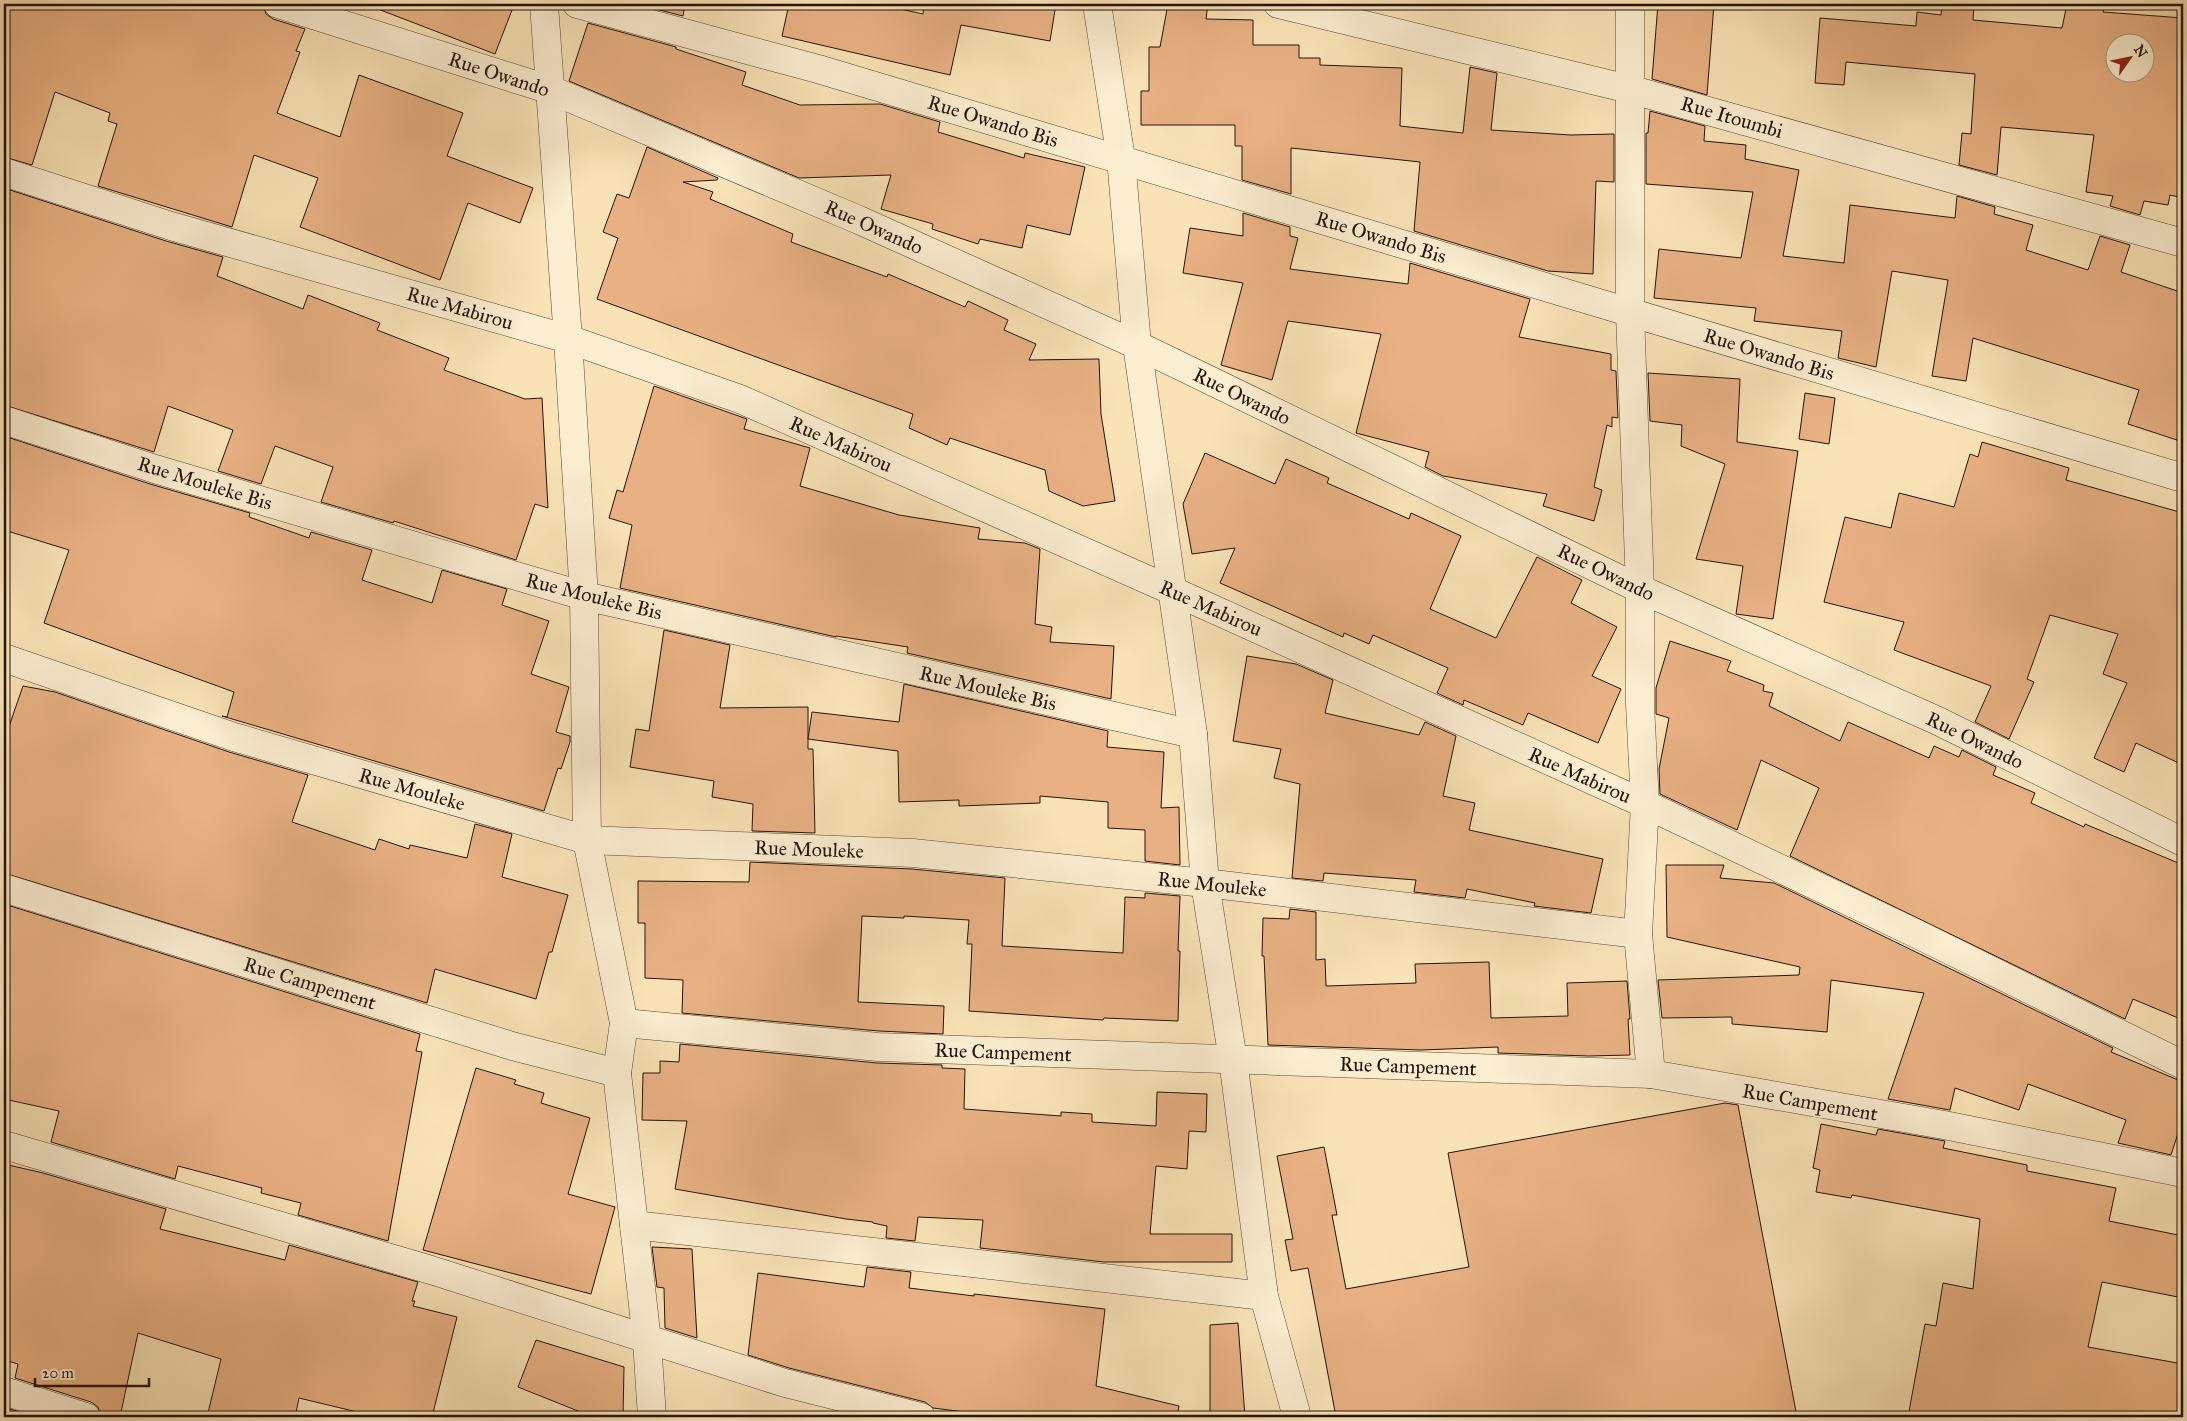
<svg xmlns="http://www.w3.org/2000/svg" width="2187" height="1421" viewBox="0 0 2187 1421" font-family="'IM FELL Great Primer',serif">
  <rect width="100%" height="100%" fill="#f9e3b6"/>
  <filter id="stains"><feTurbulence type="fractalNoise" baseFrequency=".004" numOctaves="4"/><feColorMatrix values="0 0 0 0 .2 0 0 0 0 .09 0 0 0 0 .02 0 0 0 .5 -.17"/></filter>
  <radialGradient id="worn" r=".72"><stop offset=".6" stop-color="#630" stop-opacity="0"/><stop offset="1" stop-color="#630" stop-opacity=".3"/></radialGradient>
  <g fill="#e9b183" stroke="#23130c" fill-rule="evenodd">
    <path d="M4,4h259l3,10 7,5 32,10 -9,22 4,1 -23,61 63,24 19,-62 104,38 -16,43 86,32 -13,35 -52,-20 -28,77 -140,-53 18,-49 -64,-23 -22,72 -134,-41 19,-62 -9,-3 2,-8 -55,-21 -23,73 -28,-8z"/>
    <path d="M370,4h125l17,6 -17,44 -125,-48z"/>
    <path d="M636,4h49l-2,12z"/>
    <path d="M789,4h88l46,10 1,-10h132l-6,37 -89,-16 -11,50 -168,-39z"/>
    <path d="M1168,4h40l-2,15 47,1v25h46v13h21v7l82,3 -2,58 63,7 7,-66 27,6 -6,57 80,5 43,-1v48l-18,-1 -3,93 -45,-3 -134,-40 6,-69 -129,-14v46l-49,-14v-34h-7v-21h-94v-34h8v-44h11z"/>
    <path d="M1658,4h56l-7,91 -55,-16z"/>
    <path d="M1942,4h32l-1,16 89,8 5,-24h38l-2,8 80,6v180l-13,-3 -2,10 -24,-4 -4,14 -30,-9 3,-10 -27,-4 8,-57 -93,-8 -4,48 -38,-10 3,-32 9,1 4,-60 -129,-12 -2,23 -29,-2 5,-65 96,8 1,-14 24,3zM2114,42h30v30h-30z"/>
    <path d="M588,23l88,24v2l70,23 -4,13 58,20 80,-1 60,18 -2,10 86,26 1,-5 60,14 -15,68 -43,-10 -5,23 -42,-9 -2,5 -46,-15 1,-5 -52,-15 10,-34 -92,3 -230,-97z"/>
    <path d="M1650,111l55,15 -1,15 42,4 -1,14 54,11 -16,86 61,7 6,-58 105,13 2,-22 38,11 -1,7 39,11 -7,25 62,20 12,-34 30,9 -9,27 62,21v149l-55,-18 11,-34 -166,-52 -7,43 -34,-5 16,-96 -56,-9 -16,96 -38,-9 4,-27 -88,-10 2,-13 -102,-10 5,-49 82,9 12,-66 -107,-8v-51h2z"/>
    <path d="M647,147l71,31 -1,2 -34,2 30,10 -3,7 83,35 -2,8 96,35 1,-3 77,33 3,-6 40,19 -4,10 32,14 -7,16 70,-1 2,55 14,87 -32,5 -34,-15 -4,-21 -95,-32 -3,7 -38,-17 4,-14 -316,-115 21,-61 -15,-6 14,-38 12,4z"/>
    <path d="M4,188l162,53 57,16 -6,19 86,33 5,-14 72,28 -3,7 72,28 -5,12 81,29 17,-1 6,110 -13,-4 -19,56 -122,-39 -1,2 -72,-21 12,-35 -58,-21 -14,38 -43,-13 15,-41 -65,-24 -14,46 -150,-47z"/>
    <path d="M1243,213l47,14v9l8,2 -8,31 118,15 2,-21 120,36 -11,38 92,17v16l5,1 2,47 -6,-1v10l-5,-2 -13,62 8,3 -8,31 -51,-15 4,-12 -104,-18 -18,-9 4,-15 -73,-19 25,-99 -93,-13 -16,59 -51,-15 22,-82 -60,-10 7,-45 53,8z"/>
    <path d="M1648,373l92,6 -3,63 61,9 -25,168 -37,-5 7,-48 -47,-7 29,-95 -44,-18 1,-21 -32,-4z"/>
    <path d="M654,386l93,33 -3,10 66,19 -10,38 99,29 81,13 -2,11 47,4 15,6 -5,75 17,3 -2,15 64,4 -3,53 -204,-46 1,-6 -72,-11v1l-216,-49 12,-63 -23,-7 8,-28 6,2z"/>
    <path d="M1805,393l30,5 -6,46 -30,-5z"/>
    <path d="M4,436l146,48 100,29 -1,4 60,21 2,-6 61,18 -10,30 70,23 10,-33 65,19 -5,16 47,16 -18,53 38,13 -13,45 14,4v6l-9,27 -3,-1 -14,43 -322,-95 5,1 7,-25 -190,-69 25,-73 -65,-20z"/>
    <path d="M1982,442l87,26 -3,12 117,33v252l-47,-22 -12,29 -30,-14 33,-75 -24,-9 15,-40 -68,-19 -23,64 7,3 -25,57 -34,-17 16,-36 -97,-36 10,-28 -80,-20 21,-85 46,11 8,-35 55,14 16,-53 8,3z"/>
    <path d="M1205,453l70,31 11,-25 43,19 -2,5 82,36 2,-6 50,23 -31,73 66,29 41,-81 45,23 -11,23 46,24 -25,49 29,13 -23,54 -70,-30 -5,12 -59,-25 -1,5 -26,-12 11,-25 -75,-33 -4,9 -25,-11 -1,4 -123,-54 15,-35 -43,6 -9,-50z"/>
    <path d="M664,630l66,15 -10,63 88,-1v42h5l2,84 -63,-2 1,-27 -41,-7 2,-16 -84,-14 6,-38 13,2z"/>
    <path d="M1670,641l61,20 -4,10 37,14 -1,6 10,2 -4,13 71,35 8,-19 81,36 5,-12 25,11 3,-7 34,17 -3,8 42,18 -4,10 53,24 1,-3 98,41v155l-50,-21 -8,20 -335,-163 29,-68 -58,-28 -24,70 -77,-36 -1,-25 10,-51 -13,-4v-26z"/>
    <path d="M1247,656l49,8 37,16 -8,33 94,22 6,-13 31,14 -13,60 32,7 -6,27 134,29 -12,54 -57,-7 1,-3 -68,-14 -2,9 -51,-6 2,-12 -92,-7 -1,8 -31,-3 8,-94 -26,-6 7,-29 -48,-8z"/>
    <path d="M904,684l204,47 -1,16 57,5 -3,56 18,-1 1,58 -35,-4v-31l-37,-2v-26l-68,-6v7l-81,3v-6l-60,2 -1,-51 -90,-12 4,-27 87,10z"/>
    <path d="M23,686l32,6 174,60 79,23 -16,47 83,28 4,-11 30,10 1,-4 57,13 8,-34 37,10 -10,43 66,18 -16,57h-3l-13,47 -101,-30 -8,34 -423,-130v-132z"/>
    <path d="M750,862l162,7 93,9 -3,68 121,7 2,-56 20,1v-5l35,3 -2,55h2l-2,70 -74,-3 -1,2 -134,-9 3,-67h-5l2,-24 -65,-4v2l-42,-2 -4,86 86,4 -1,28 -64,-3 -197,-18 1,-33 -38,-2v-55h-7v-42l111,1z"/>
    <path d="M1666,865h58l-4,13 54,5 339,165 -2,4 72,30v36l-12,37 -53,-12 8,-23 -98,-36 -9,26 -64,-22 -5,22 -62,-11 36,-106 -93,-13 -4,52 -95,-8v-7l-70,1 -4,-38 141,-5 1,-8 -133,-30z"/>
    <path d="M4,904l416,130 -4,17 6,1 -34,189 -90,-26 3,-12 -40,-10 1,-5 -84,-22 -3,13 -124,-37 8,-31 -55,-12z"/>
    <path d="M1290,909l26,3v48l9,-1 1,27 90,-3 -1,-19 74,-2 2,56 77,-2 -1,-33 60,-2 3,38h-2l2,36 -41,1 -91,-3v-6l-77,3 -153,-5 -4,-89h-2l1,-38 26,1z"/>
    <path d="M680,1044l197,19 65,2v3l23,1 -1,40 97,7v-4l31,2v8l64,4 1,-34 50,2 -1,38 -17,-1 -2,38 -31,-3 -6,68h82v28h-128l-124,-14 3,-28 -65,-3 -3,24 -29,-3 1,-12 -14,-3v-1l-27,-3 -171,-30 12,-68 -45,-1 1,-47h17v-12l19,1z"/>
    <path d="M476,1068l40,12 -2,4 30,9 -3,10 49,15 -22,76 47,13 -24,87 -168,-44z"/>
    <path d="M1725,1103l13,2 59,312h-461l-28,-149 -17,3 -6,-31 8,-1 -16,-83 47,-9 13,68h-5l14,74 123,-22 -21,-114z"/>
    <path d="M1821,1124l55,11 2,-6 67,12 -2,7 84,17v6l89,17 -7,33 74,15v62l-81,-16 -14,65 95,17v53h-275l17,-93 11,2 7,-43 30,6 7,-70 -128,-24 -1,3 -35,-6 4,-22 -7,-2z"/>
    <path d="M4,1164l39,9 123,36 -6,20 125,31 4,-15 129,37 -6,19h3l-2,5 44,11 -25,100h-54l-79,-19 -4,19h-88l14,-58 -83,-26 -18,84h-19l-3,-10 -7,-5 -76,-24 3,-14 -14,-4z"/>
    <path d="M652,1247l40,2 5,89 -32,-10 -1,-40 -7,-1z"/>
    <path d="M867,1267l44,5 -2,16 65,8v-2l131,15 -9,77 83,20 -2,11h-212v-5l-32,-4 -8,-6 -136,-34 -41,-13 10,-82 106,14z"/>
    <path d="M1238,1323l7,94h-35v-92z"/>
    <path d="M536,1340l88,27 -1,50h-30l-75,-30z"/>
    <path d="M7,1408l28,9h-30z"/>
  </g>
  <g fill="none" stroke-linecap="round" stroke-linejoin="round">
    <g stroke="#584736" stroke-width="29">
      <g id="minor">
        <path d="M278,4l273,86 308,130 278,125 503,244 296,131 247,122"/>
        <path d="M544,4l24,335 16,257 3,244 37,183 -7,50 30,268 5,76"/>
        <path d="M577,4l241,65 1365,409"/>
        <path d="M1097,4l24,155 16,186 56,389 12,149 28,177 31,236 33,121"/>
        <path d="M1278,4l351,85 554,154"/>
        <path d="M1630,4v309l10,276v115l5,100 -7,130 13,140"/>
        <path d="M4,172l167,54 397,113 172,60 433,192 472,213 272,130 266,131"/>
        <path d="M4,420l151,49 429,127 609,138"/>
        <path d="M4,658l230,79 353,103 326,13 292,30 433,51"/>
        <path d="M4,888l508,158 105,27"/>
        <path d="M624,1023l254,24 773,27 293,51 239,48"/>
        <path d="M4,1145l427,125 354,113 136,34"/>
        <path d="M634,1225l630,71"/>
        <path d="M4,1391l82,26"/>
      </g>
    </g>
    <use href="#minor" stroke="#fbedd0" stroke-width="28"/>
  </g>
  <g text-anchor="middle" stroke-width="4" stroke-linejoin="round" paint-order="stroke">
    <g font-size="20" fill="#23130c" stroke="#fbedd0">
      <text transform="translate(499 74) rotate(18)" y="7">Rue Owando</text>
      <text transform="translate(1732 117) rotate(16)" y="7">Rue Itoumbi</text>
      <text transform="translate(993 121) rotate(17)" y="7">Rue Owando Bis</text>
      <text transform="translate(874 227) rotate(24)" y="7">Rue Owando</text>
      <text transform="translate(1381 237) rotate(17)" y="7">Rue Owando Bis</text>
      <text transform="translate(460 308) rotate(16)" y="7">Rue Mabirou</text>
      <text transform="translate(1769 354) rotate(17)" y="7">Rue Owando Bis</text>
      <text transform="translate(1242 396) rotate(26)" y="7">Rue Owando</text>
      <text transform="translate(841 444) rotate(24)" y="7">Rue Mabirou</text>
      <text transform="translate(205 483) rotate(17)" y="7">Rue Mouleke Bis</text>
      <text transform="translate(1606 572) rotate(26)" y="7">Rue Owando</text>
      <text transform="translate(594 596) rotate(14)" y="7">Rue Mouleke Bis</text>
      <text transform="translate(1211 608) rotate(24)" y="7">Rue Mabirou</text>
      <text transform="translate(988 688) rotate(13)" y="7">Rue Mouleke Bis</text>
      <text transform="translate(1975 740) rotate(26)" y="7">Rue Owando</text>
      <text transform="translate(1580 775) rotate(24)" y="7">Rue Mabirou</text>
      <text transform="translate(412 789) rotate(16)" y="7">Rue Mouleke</text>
      <text transform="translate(809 849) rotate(2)" y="7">Rue Mouleke</text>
      <text transform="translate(1212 884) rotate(6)" y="7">Rue Mouleke</text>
      <text transform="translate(310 983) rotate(17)" y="7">Rue Campement</text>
      <text transform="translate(1003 1052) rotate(2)" y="7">Rue Campement</text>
      <text transform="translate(1408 1066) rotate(2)" y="7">Rue Campement</text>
      <text transform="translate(1810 1102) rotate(10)" y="7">Rue Campement</text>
    </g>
  </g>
  <rect width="2187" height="1421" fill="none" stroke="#f9e3b6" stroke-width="20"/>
  <rect x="5" y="5" width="2177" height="1411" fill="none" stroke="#23130c" stroke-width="2.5"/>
  <rect x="10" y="10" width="2167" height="1401" fill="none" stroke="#23130c"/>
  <g transform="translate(2130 58) rotate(57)"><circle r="24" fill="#fbedd0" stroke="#a59682"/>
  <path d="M0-4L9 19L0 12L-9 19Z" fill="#8f2418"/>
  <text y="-8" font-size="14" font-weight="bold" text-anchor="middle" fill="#23130c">N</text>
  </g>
  <path d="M35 1378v8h114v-8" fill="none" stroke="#23130c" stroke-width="2.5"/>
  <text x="42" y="1378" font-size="15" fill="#23130c" stroke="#fbedd0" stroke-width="4" paint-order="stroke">20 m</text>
  <rect width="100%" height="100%" filter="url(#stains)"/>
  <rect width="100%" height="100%" fill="url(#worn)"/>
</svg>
